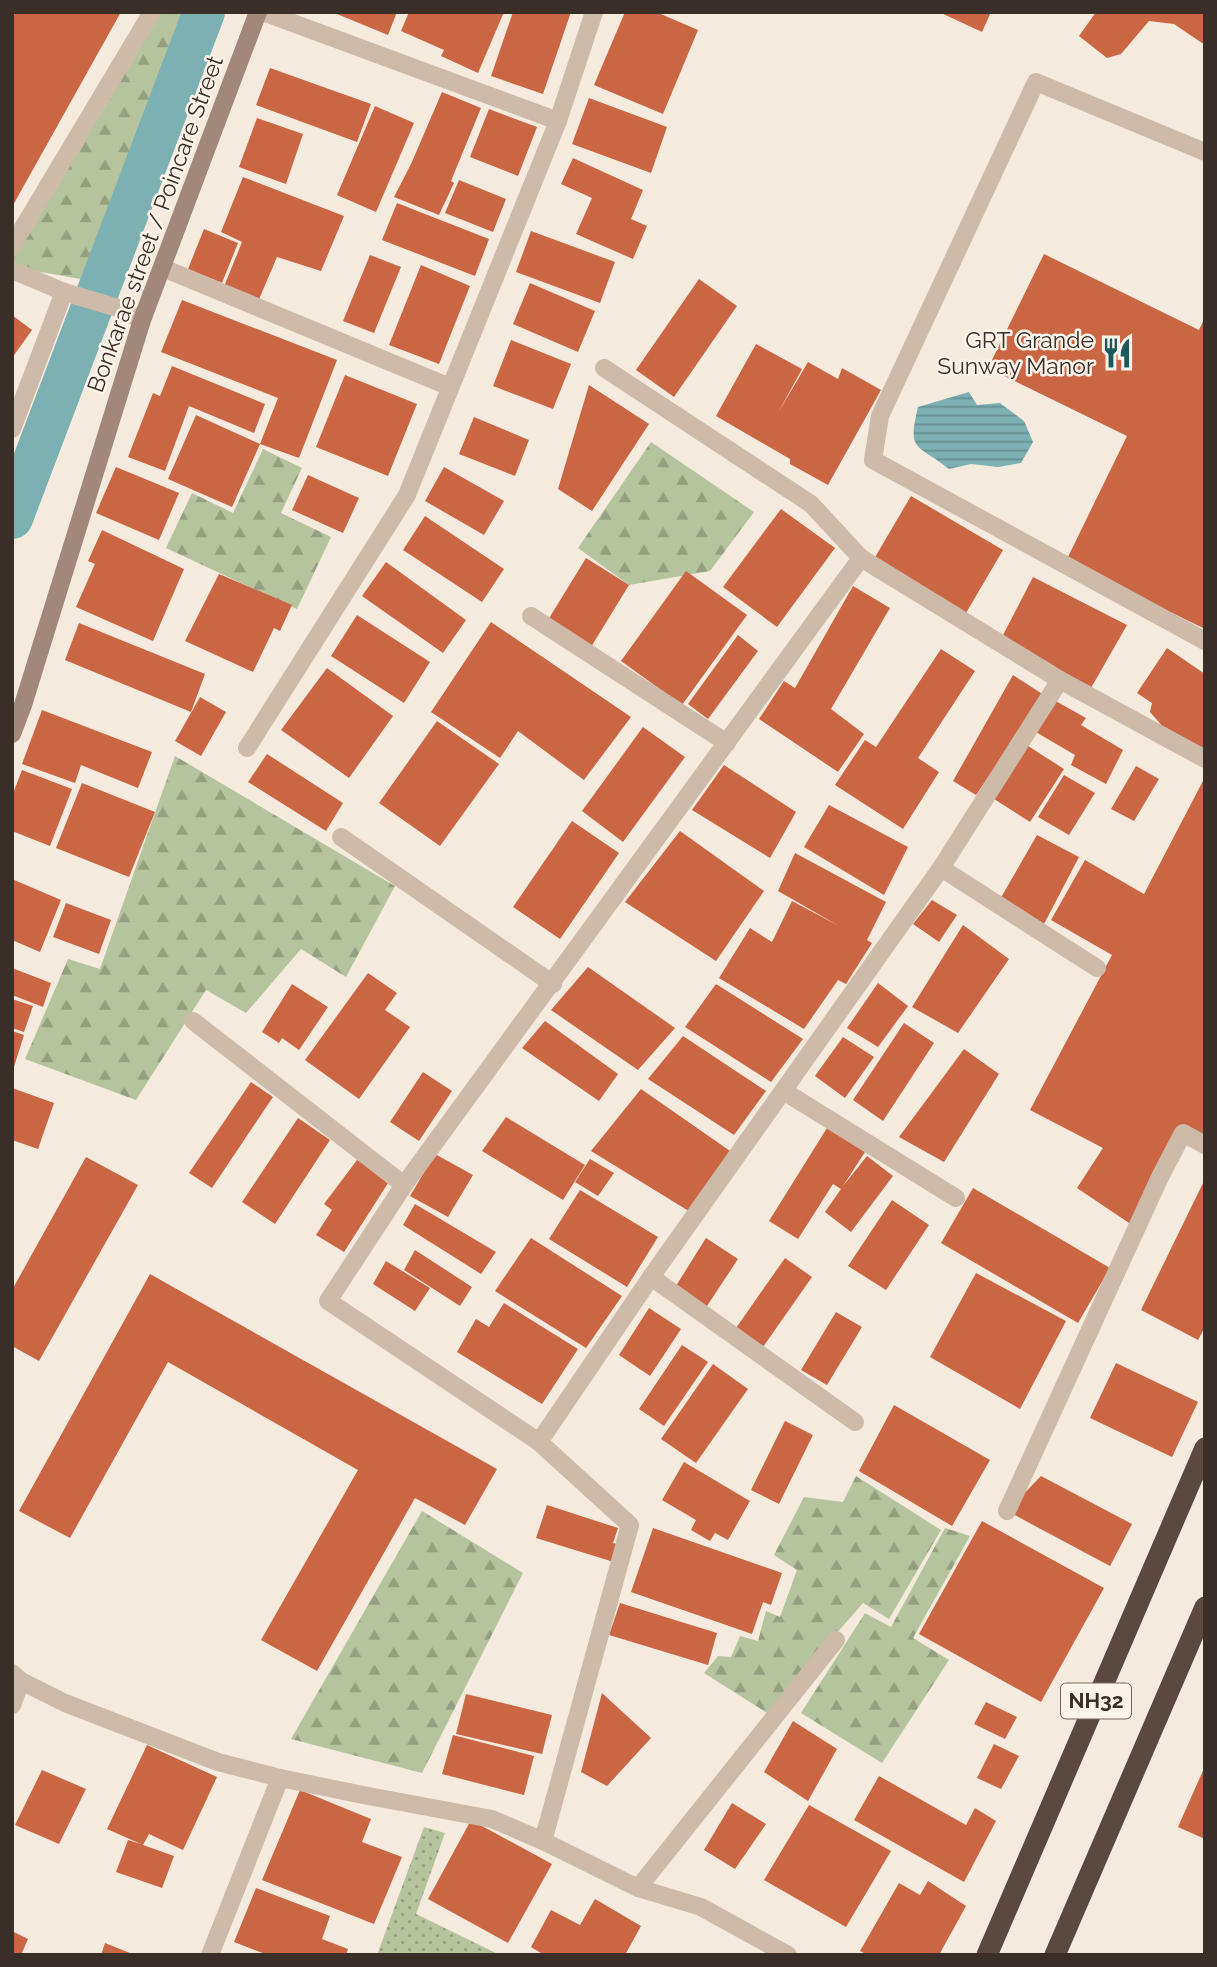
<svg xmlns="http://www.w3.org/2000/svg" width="1217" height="1967" viewBox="0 0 1217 1967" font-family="Raleway,sans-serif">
  <defs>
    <pattern id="grass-dots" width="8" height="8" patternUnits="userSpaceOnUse" patternTransform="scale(1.75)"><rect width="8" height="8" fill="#b6c49d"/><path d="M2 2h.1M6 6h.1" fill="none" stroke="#95a080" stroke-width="1.8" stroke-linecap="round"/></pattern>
    <pattern id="forest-firs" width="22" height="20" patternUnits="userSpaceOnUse" patternTransform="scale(1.75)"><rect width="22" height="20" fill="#b6c49d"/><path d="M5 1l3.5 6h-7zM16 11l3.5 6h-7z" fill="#95a080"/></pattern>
    <pattern id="water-rules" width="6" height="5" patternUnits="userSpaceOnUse" patternTransform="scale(1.75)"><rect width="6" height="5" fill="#7cb0b2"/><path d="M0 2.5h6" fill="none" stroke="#679091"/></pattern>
  </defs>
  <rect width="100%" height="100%" fill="#f4eade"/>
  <path fill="url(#grass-dots)" d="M424,1827l21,6 -29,81 84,41h-123z"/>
  <g fill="url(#forest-firs)">
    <path d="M152,12h40l-100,269 -80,-14v-21z"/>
    <path d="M651,442l103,70 -44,59 -81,14 -51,-37z"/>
    <path d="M263,449l39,19 -21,45 50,24 -34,72 -131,-61 26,-55 41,20z"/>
    <path d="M175,756l220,130 -49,91 -45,-28 -55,64 -40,-23 -70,110 -111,-41 43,-100 32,10z"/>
    <path d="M856,1476l85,54 -52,89 -26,-16 -96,110 -63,-40 14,-17 13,1 9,-21 18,5 8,-30 14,6 17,-47 -23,-15 30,-58 39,5z"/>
    <path d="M422,1511l101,62 -101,200 -131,-34z"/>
    <path d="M945,1528l25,8 -57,102 36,22 -67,103 -81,-50 64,-100 26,14z"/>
  </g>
  <path fill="url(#water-rules)" d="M969,392l8,13 23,-2 24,18 9,21 -12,21 -23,4 -27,-3 -22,5c-32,-26 -42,-16 -31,-62z"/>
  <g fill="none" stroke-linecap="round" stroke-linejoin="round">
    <path stroke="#7cb0b2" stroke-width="42" d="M12,518l192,-506"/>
  </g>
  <g fill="#cb6645">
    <path d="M12,12h109l-109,195z"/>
    <path d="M332,12h65l-9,23z"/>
    <path d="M409,12h95l-26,61 -37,-17 3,-6 -43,-19z"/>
    <path d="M513,12h58l-28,82 -52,-18z"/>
    <path d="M625,12h31l42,18 -35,84 -69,-29z"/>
    <path d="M939,12h52l-9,20z"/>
    <path d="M1096,12h109v33l-31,-21 -25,-3 -28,33 -14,4 -28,-22z"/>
    <path d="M270,68l101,36 -14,38 -101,-37z"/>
    <path d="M442,92l39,16 -30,73 3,2 -15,32 -45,-18 17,-33z"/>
    <path d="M589,98l78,29 -16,46 -79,-29z"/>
    <path d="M375,106l39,17 -38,89 -39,-17z"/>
    <path d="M489,109l48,18 -19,49 -48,-19z"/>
    <path d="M257,118l46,16 -17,50 -47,-17z"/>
    <path d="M573,158l70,32 -12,29 16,7 -14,33 -57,-25 16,-36 -31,-14z"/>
    <path d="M243,177l101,39 -23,55 -44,-14 -20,47 -34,-15 19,-47 -21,-10z"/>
    <path d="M459,180l47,19 -13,33 -48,-19z"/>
    <path d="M397,203l92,36 -14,37 -93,-36z"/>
    <path d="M204,229l34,14 -16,40 -34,-14z"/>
    <path d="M531,231l84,31 -15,41 -84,-31z"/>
    <path d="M1044,254l155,76 6,-13v312l-139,-68 61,-125 -139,-68z"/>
    <path d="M370,255l31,12 -27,66 -31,-12z"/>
    <path d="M421,265l49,21 -31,78 -50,-19z"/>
    <path d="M699,279l38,27 -63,91 -38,-27z"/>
    <path d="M530,283l65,28 -17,41 -65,-28z"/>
    <path d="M182,300l155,60 -38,98 -39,-14 -28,63 -64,-28 28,-64 64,29 18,-46 -117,-46z"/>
    <path d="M12,315l20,15 -20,28z"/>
    <path d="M511,340l60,24 -18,45 -60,-23z"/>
    <path d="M756,344l46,25 -24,44 30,-51 30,17 4,-11 39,22 -53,95 -38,-21v-5l-74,-43z"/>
    <path d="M172,366l93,38 -11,29 -65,-27 -24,65 -37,-14 25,-64 7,3z"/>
    <path d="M345,375l72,29 -29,72 -72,-29z"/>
    <path d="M589,385l60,39 -57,87 -34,-22z"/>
    <path d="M474,417l55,23 -14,36 -56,-22z"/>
    <path d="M116,467l63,26 -20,47 -63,-27z"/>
    <path d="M444,467l60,34 -20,34 -59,-34z"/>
    <path d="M308,475l51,23 -16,35 -51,-23z"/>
    <path d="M911,496l92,54 -37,63 -92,-54z"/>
    <path d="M781,509l54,39 -58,79 -54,-40z"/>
    <path d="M425,516l79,53 -22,33 -79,-52z"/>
    <path d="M102,530l82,39 -31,72 -77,-34 19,-43 -7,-3z"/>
    <path d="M586,558l43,27 -38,62 -43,-27z"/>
    <path d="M386,562l80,58 -23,33 -81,-57z"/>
    <path d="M686,571l61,44 -65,90 -61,-44z"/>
    <path d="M219,574l73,31 -12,26 -6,-3 -21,44 -68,-31z"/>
    <path d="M1033,577l94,48 -36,63 -90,-49z"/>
    <path d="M853,586l37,22 -59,101 33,25 -26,38 -79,-53 25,-38 11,7z"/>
    <path d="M357,615l73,47 -26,41 -73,-47z"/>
    <path d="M491,622l140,95 -47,63 -66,-49 -18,27 -69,-46z"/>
    <path d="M79,623l126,51 -14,38 -126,-52z"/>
    <path d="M738,635l20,16 -50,68 -20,-15z"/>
    <path d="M1167,648l38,26v78l-41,-24 -14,-16 2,-9 -15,-10z"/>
    <path d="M941,649l34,22 -57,87 21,14 -36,57 -68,-44 30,-45 11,7z"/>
    <path d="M327,668l66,48 -44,62 -68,-48z"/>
    <path d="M1013,675l31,20 -68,100 -23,-14z"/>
    <path d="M200,697l26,15 -25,44 -26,-15z"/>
    <path d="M1052,699l34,19 -5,7 42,25 -17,34 -35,-19 4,-10 -41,-24z"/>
    <path d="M42,710l110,42 -14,36 -57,-23 -6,18 -53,-19z"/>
    <path d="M437,721l62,43 -59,82 -61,-43z"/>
    <path d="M643,727l42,30 -62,85 -41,-31z"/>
    <path d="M1025,744l39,25 -34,53 -39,-25z"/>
    <path d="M267,754l76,49 -17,28 -78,-49z"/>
    <path d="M724,765l72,47 -26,46 -78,-48z"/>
    <path d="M1136,766l23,13 -25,42 -23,-12z"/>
    <path d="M22,770l50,19 -22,57 -38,-15v-35z"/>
    <path d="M1064,775l31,18 -26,42 -31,-18z"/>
    <path d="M1205,777v368l-22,-12 -51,92 -55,-37 26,-40 -73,-38 82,-155 -61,-35 34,-60 59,34z"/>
    <path d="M82,783l73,29 -26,65 -73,-29z"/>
    <path d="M829,805l79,42 -24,48 -80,-48z"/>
    <path d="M572,821l47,32 -59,86 -47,-32z"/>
    <path d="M680,831l84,60 -48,70 -91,-59z"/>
    <path d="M1037,835l42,22 -35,67 -45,-23z"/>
    <path d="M795,853l91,49 -19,38 5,3 -26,41 -8,-4 -34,49 -85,-51 31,-50 22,14 20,-41 47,25 -61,-35z"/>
    <path d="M12,879l49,21 -21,52 -28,-12z"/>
    <path d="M932,900l25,15 -18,27 -26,-18z"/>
    <path d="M66,903l45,17 -12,34 -46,-17z"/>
    <path d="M963,925l46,34 -51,74 -46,-26z"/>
    <path d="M588,967l87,61 -37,42 -87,-60z"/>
    <path d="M12,968l39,15 -8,24 -31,-12z"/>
    <path d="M368,973l29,20 -12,17 25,17 -51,72 -54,-39z"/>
    <path d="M878,983l30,23 -30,41 -31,-19z"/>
    <path d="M292,984l36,23 -29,43 -17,-12 -3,5 -17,-11z"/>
    <path d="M716,984l87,55 -32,43 -86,-55z"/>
    <path d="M12,999l21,7 -9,26 -12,-4z"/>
    <path d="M545,1021l73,53 -19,27 -77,-53z"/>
    <path d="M904,1023l30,20 -51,78 -30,-21z"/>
    <path d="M12,1031l12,4 -11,35h-1z"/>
    <path d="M683,1036l83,55 -32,44 -86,-56z"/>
    <path d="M843,1037l31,20 -29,41 -30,-22z"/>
    <path d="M964,1049l35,25 -55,88 -45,-25z"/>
    <path d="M423,1072l29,19 -33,50 -29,-19z"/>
    <path d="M251,1082l22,15 -61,91 -23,-15z"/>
    <path d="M12,1088l42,15 -16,46 -26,-9z"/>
    <path d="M641,1089l92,64 -41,60 -101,-62z"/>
    <path d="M506,1117l79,48 -22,35 -81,-49z"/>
    <path d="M298,1118l32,22 -55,84 -33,-22z"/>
    <path d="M827,1128l38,24 -22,34 24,-30 26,20 -42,56 -26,-20 16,-23 -8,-5 -35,55 -29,-18z"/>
    <path d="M435,1154l38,21 -25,42 -38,-21z"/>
    <path d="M86,1157l52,28 -99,176 -27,-15v-56z"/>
    <path d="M590,1159l24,14 -16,23 -23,-14z"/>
    <path d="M357,1160l33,20 -46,72 -28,-17 16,-25 -8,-6z"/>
    <path d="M1205,1179v148l-7,13 -57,-30z"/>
    <path d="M973,1188l137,80 -32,55 -137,-80z"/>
    <path d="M580,1190l78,47 -31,50 -78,-48z"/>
    <path d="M892,1200l37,25 -43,65 -38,-24z"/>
    <path d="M415,1204l81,48 -15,22 -78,-49z"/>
    <path d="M531,1238l91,58 -36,52 -91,-57z"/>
    <path d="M706,1238l32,21 -33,50 -31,-20z"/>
    <path d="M415,1250l57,37 -12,19 -56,-36z"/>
    <path d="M785,1258l27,19 -49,70 -27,-19z"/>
    <path d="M386,1261l44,27 -15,23 -42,-27z"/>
    <path d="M976,1273l90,48 -46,88 -90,-52z"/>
    <path d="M150,1274l347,195 -32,56 -50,-27 -98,173 -56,-31 97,-170 -190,-108 -98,176 -51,-27z"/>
    <path d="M504,1303l74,46 -36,55 -85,-52 19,-33 13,8z"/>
    <path d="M649,1308l32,21 -31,47 -31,-21z"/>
    <path d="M836,1312l26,15 -35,58 -26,-15z"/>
    <path d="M682,1345l26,17 -44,64 -25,-17z"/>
    <path d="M1116,1363l82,39 -26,55 -82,-39z"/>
    <path d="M713,1364l35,25 -52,74 -35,-24z"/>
    <path d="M894,1405l96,55 -38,66 -93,-55z"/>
    <path d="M785,1421l28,14 -34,69 -28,-14z"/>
    <path d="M684,1462l66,39 -22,39 -13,-7 -5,8 -19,-11 5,-10 -34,-20z"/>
    <path d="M1041,1476l91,48 -22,42 -103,-55z"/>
    <path d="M547,1505l71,23 -5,15 8,2 -4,18 -81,-25z"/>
    <path d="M982,1521l122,67 -63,114 -122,-68z"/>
    <path d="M653,1528l129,45 -11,32 -8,-3 -11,32 -121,-42z"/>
    <path d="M620,1603l97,30 -9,32 -99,-30z"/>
    <path d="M602,1693l49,45 -44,48 -26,-14z"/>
    <path d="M466,1694l86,21 -10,39 -86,-20z"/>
    <path d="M986,1702l31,15 -12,22 -31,-15z"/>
    <path d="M793,1721l44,28 -29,52 -44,-29z"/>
    <path d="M453,1735l81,21 -10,39 -82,-21z"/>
    <path d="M994,1744l25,12 -18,33 -24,-11z"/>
    <path d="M147,1745l70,32 -34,73 -34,-16 -6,11 31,11 -12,32 -46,-16 12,-32 13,4 -34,-15z"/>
    <path d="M1205,1766v73l-27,-12z"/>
    <path d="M42,1770l44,19 -27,55 -44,-19z"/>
    <path d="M879,1776l87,49 9,-17 21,13 -32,61 -110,-62z"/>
    <path d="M300,1790l71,29 -9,23 40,15 -28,67 -112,-44z"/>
    <path d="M732,1803l34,21 -31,45 -31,-19z"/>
    <path d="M809,1805l82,46 -45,76 -82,-47z"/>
    <path d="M471,1820l81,44 -44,79 -80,-44z"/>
    <path d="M928,1881l38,25 -27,49h-71l-8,-4 39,-68 21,12z"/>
    <path d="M256,1888l74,28 -8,23 26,10 -2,6h-78l-34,-13z"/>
    <path d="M595,1899l46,27 -16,29h-81l-13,-8 20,-37 29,15z"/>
    <path d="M12,1931l16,8 -7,16h-9z"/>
    <path d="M105,1943l30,12h-34z"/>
  </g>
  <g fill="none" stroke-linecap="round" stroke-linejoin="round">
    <g stroke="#cdbaa9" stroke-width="18">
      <path d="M1205,152l-169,-70 -156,334 -7,44 332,181"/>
      <path d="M12,246l140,-234"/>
      <path d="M12,270l52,22 54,16 24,12"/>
    </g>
    <g stroke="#cdbaa9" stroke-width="18">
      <path d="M263,12l295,109"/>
      <path d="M163,268l287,119"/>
      <path d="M604,368l207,136 50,54 199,122 145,79"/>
      <path d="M12,429l52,-137"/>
      <path d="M531,616l196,127"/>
      <path d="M247,748l160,-253 151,-374 36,-109"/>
      <path d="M341,837l212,147"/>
      <path d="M941,868l156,100"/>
      <path d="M193,1021l211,164"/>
      <path d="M785,1092l171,106"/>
      <path d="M651,1277l204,145"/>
      <path d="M539,1442l112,-165 290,-409 119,-188"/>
      <path d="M1007,1511l153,-334 23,-44 22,12"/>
      <path d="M12,1673l9,8 44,22 153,59 62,16 83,17 129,24 51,22 95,47 63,19 87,48"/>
      <path d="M12,1705l9,-24"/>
      <path d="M543,1841l87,-316 -91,-83 -211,-141 76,-116 457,-627"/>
      <path d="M638,1888l198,-248"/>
      <path d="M210,1955l70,-177"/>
    </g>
    <path stroke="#a1887a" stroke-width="18" d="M12,734l11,-29 119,-385 116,-308"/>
    <g stroke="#5b4840" stroke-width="21">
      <path d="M987,1955l218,-507"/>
      <path d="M1055,1955l150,-348"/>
    </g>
  </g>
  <defs>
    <g id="restaurant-bare" transform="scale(2.415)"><path d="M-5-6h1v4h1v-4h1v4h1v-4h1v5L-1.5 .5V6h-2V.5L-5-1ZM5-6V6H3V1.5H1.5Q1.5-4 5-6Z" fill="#1d595d" stroke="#fbf4eb" stroke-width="2.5" paint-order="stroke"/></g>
  </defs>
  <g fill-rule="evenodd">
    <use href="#restaurant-bare" x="1117" y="353"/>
  </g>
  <g text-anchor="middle" stroke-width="5" stroke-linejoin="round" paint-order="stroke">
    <rect fill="#fbf4eb" stroke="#746963" stroke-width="2" x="1061" y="1683.5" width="70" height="35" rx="5"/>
    <g font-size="21" font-weight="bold" fill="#3a2e29">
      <text x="1096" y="1708">NH32</text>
    </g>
    <g font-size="23" fill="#3a2e29" stroke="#fbf4eb">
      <text transform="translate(155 224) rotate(-70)" y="8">Bonkarae street / Poincare Street</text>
    </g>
    <g font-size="23" fill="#3a2e29" stroke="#fbf4eb" text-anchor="end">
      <text x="1094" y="348">GRT Grande<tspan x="1094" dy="26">Sunway Manor</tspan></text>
    </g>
  </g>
  <rect width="1217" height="1967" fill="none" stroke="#3a2e29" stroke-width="28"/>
</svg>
